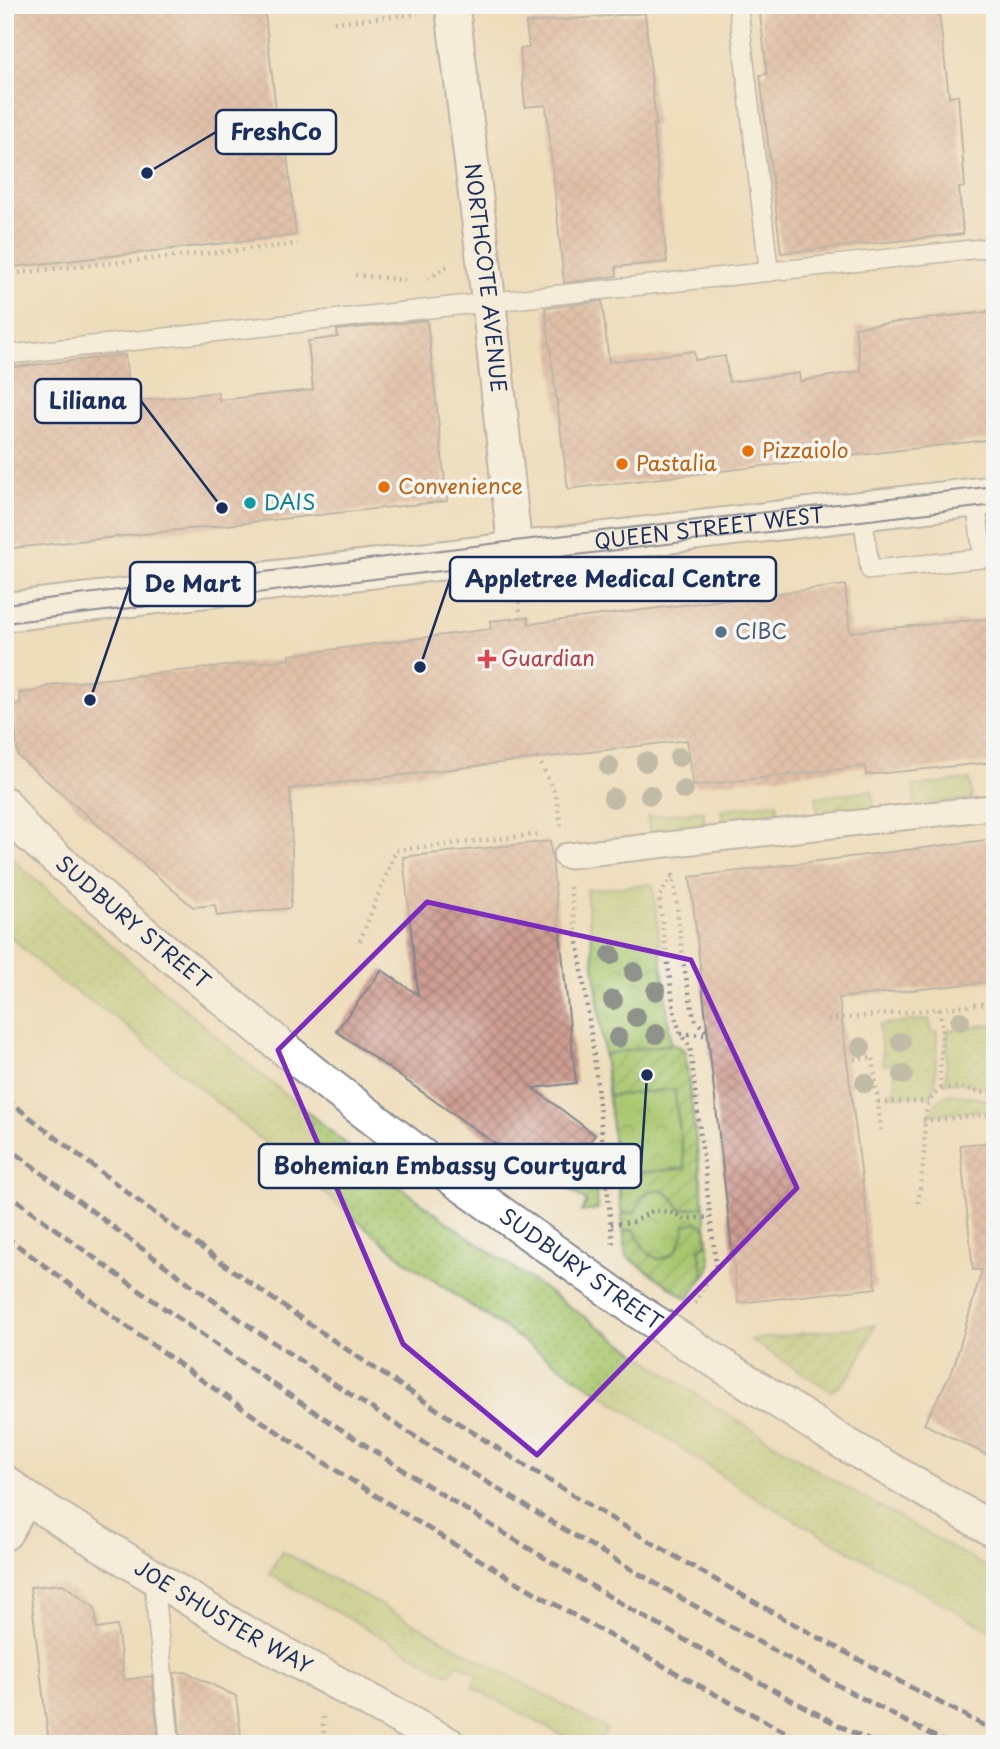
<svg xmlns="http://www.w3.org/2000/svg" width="1000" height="1749" viewBox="0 0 1000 1749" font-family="'Playpen Sans',sans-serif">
  <defs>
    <pattern id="grass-dots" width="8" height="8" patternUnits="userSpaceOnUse" patternTransform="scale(1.75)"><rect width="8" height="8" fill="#a9c76e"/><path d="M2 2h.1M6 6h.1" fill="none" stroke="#91ab62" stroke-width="1.8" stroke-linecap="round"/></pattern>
    <pattern id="park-crowns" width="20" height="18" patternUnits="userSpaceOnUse" patternTransform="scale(1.75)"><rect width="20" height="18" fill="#a9c76e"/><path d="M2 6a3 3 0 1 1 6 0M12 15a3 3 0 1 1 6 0" fill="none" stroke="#91ab62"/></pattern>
    <pattern id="garden-furrows" width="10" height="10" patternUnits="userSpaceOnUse" patternTransform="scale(1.75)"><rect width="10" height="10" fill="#a9c76e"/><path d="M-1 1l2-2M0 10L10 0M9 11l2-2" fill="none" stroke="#91ab62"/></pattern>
    <pattern id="building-cross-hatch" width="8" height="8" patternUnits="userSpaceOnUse" patternTransform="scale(1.75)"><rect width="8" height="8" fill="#cf9e92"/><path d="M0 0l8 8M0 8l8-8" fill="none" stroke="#a7817a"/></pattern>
  </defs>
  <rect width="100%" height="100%" fill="#f6f6f2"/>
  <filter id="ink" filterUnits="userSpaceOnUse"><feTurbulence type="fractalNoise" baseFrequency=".0143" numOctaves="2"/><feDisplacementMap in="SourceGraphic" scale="14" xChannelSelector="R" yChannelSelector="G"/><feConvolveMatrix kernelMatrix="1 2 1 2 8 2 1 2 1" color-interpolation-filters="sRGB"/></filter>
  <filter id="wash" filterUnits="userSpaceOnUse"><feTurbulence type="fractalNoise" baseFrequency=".00686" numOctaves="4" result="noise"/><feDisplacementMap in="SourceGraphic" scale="28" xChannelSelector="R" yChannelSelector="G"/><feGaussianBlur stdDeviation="1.57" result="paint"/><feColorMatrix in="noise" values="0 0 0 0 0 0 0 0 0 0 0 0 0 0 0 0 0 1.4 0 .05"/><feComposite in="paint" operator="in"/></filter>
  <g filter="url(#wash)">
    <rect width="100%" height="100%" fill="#edb"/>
    <g fill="url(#grass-dots)" stroke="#627b66" stroke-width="2">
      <path d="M5,853l240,208 124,102 78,59 258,178 125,78 165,94v61l-246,-139 -341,-231 -292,-245 -61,-40 -50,-46z"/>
      <path d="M929,1019l2,13h6l-2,56 -6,8h-40v-4l7,-2 -3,-26 -10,1 -4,-40z"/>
      <path d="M995,1024v66l-37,-8 -12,1 1,-53z"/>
    </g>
    <g fill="url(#park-crowns)" stroke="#627b66" stroke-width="2">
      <path d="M653,884l18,160 9,3 5,5 26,214 -23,33 -62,-43 -40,-366z"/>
      <path d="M282,1551l325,178 -9,15h-20l-106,-57 6,-13 -20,-11 -8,12 -181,-101z"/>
    </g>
    <g fill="url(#garden-furrows)" stroke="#627b66" stroke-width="2">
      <path d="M970,779l2,20 -57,6 -2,-19z"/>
      <path d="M872,790l2,20 -56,7 -2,-20z"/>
      <path d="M777,802l3,19 -57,7 -2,-19z"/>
      <path d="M703,810l3,19 -56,7 -3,-19z"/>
      <path d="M672,1044l8,3 5,5 19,154 -24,4c-5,-15 -23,-28 -36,-14 -4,4 -6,11 -9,16l-13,2 -4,-39 67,-7 -11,-79 -65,7 -5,-42z"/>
      <path d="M952,1093l43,9v8l-65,5c5,-12 10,-18 22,-22z"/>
      <path d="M580,1154l13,9 5,46 -17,3 6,-10 -28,-21z"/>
      <path d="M697,1222l9,6 2,14 -9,7 5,27 -16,23 -62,-43 -2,-25 11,-1c6,14 9,22 23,29 21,-3 23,-15 27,-34z"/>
      <path d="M875,1325c-10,20 -21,58 -44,66l-81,-51z"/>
    </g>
    <g id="blocks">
      <g fill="url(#building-cross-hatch)">
        <path d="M5,5h259l12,105h6l14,125 -291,33z"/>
        <path d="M759,5h179l11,91 9,-1 7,92 -6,1 4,46 -182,19 -21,-178 7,-1z"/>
        <path d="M645,13l11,112h-3l14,137 -51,5 1,9 -53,7 -18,-178 -21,2 -5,-58 9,-1 -3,-25z"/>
        <path d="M602,301l7,61 85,-11 1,9 30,-4 4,26 70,-9 1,8 61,-10 -6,-44 140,-16v128l-427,50 -23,-181z"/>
        <path d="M427,320l20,181 -442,48v-181l120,-13 5,47 88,-10 1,8 94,-10 -5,-49 30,-4 -1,-7z"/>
        <path d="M845,585l5,47 145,-14v144l-129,13 -1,-9 -172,20 -6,-46 -397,49 3,93 -3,26 -73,8 -2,-11 -22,2 -175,-151 -5,-51 8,-1 -1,-11 13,-1 17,-7 240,-26v-4l201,-26 -1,-8 38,-4 1,7z"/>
        <path d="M995,839v142l-156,17 37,290 -138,15 -48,-426z"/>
        <path d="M550,841l26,242 -43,5 62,47 -40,51 -219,-155 46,-61 36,25 -15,-138z"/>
        <path d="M995,1142v317l-71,-35 29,-55 29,-99h-9l-13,-125z"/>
        <path d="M63,1584l32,24 2,21 20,-3 7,54 28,-4 7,68h-110l-19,-157z"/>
        <path d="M185,1672l51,24 6,48h-61l-7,-71z"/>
      </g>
    </g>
  </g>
  <g filter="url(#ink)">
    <use href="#blocks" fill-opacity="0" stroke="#84868c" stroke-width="2"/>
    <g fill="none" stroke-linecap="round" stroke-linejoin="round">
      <g stroke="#84868c" stroke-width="21">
        <g id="service">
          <path d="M738,5l31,267"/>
          <path d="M5,355l990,-108"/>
          <path d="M975,497l8,61"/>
          <path d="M862,511l8,59 125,-13"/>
          <path d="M153,1577l17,167"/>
        </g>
      </g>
      <g stroke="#84868c" stroke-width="28">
        <path id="pedestrian" d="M566,856l429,-49"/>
      </g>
      <g stroke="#84868c" stroke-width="37">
        <g id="minor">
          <path id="s1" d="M452,5l37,299 26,246"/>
          <path id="s2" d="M5,804l21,28 86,75 203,167 130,99 194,139 203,130 153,89"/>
          <path id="s3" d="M5,1482l21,16 214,132 208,114"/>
          <path d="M5,1533l21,-35"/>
        </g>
      </g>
      <g stroke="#84868c" stroke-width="42">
        <g id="secondary">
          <path id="s4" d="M5,612l990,-117"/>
        </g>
      </g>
      <g stroke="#84868c" stroke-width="4.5" stroke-dasharray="2 5" stroke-linecap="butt">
        <path d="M334,22l84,-8"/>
        <path d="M5,274l293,-30"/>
        <path d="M355,275l50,5"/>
        <path d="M428,279l19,-13"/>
        <path d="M519,602l1,16"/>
        <path d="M538,758l18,37 5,31"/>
        <path d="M673,874l11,93 10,51 14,16"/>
        <path d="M672,876l-13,21 16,120 6,17 9,13 26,218 -22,41"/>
        <path d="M570,887l24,168 19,191"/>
        <path d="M360,941l36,-91 145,-16"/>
        <path d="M939,1009l3,17 -2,64"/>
        <path d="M828,1020l167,-17"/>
        <path d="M681,1034l26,1"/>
        <path d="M847,1060l26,-3 8,73"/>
        <path d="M878,1102l53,-1"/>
        <path d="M923,1121l72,-7"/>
        <path d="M918,1203c2,-16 5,-32 6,-49 2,-23 -6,-63 28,-67 14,-1 29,6 43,9"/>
        <path d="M611,1224l22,-2 21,-12 20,3 9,6 28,-2"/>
        <path d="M323,1717l1,27"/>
      </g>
      <use href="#service" stroke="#fff" stroke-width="18"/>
      <use href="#pedestrian" stroke="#fff" stroke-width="24"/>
      <use href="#minor" stroke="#fff" stroke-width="33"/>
      <use href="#secondary" stroke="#fff" stroke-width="38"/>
      <g stroke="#1b2f5e" stroke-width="2">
        <path d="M5,604l509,-63 481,-55"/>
        <path d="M5,623l990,-118"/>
      </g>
      <g stroke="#1b2f5e" stroke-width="5" stroke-dasharray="10 5" stroke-linecap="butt">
        <path d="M5,1098c104,81 209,162 319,236 215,147 439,279 671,397"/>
        <path d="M5,1145c98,75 197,150 300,219 207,140 422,265 644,380"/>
        <path d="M5,1191c210,160 429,305 657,436 71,40 141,81 214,117"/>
        <path d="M5,1236c66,50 133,99 201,147 191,133 395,252 602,361"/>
      </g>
    </g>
    <g fill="#8d928a">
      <circle cx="679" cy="757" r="10"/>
      <circle cx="646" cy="762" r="10"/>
      <circle cx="609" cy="766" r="10"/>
      <circle cx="684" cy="790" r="10"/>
      <circle cx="650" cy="795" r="10"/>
      <circle cx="613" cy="798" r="10"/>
      <circle cx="611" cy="955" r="10"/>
      <circle cx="634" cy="972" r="10"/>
      <circle cx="656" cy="991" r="10"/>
      <circle cx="613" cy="1000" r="10"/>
      <circle cx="636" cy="1017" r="10"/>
      <circle cx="960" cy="1021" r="10"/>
      <circle cx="656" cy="1034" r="10"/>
      <circle cx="618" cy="1038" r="10"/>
      <circle cx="901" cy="1042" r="10"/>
      <circle cx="861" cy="1047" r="10"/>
      <circle cx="903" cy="1075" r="10"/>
      <circle cx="865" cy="1083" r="10"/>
    </g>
  </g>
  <path d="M0 0H1000V1749H0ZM427,902l264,58 106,228 -260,267 -134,-111 -125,-294z" fill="#edb" fill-opacity=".55" fill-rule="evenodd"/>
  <path fill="none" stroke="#7b2cbf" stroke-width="5" stroke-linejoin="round" d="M427,902l264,58 106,228 -260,267 -134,-111 -125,-294z"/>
  <g fill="#e8710a" stroke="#f6f6f2" stroke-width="2.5">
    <circle cx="748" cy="451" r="7"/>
    <circle cx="622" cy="464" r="7"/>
    <circle cx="384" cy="487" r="7"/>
  </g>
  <circle fill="#0f9aa8" stroke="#f6f6f2" stroke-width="2.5" cx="250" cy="503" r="7"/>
  <circle fill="#5c6f8a" stroke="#f6f6f2" stroke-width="2.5" cx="721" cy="632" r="7"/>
  <path fill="#e0444e" stroke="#f6f6f2" stroke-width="2.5" d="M483.5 648.5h7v7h7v7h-7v7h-7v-7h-7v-7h7z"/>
  <g text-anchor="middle" stroke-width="7" stroke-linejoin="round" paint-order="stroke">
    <g font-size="21" fill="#1b2f5e" stroke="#f6f6f2">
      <text dy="7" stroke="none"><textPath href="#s1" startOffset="275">NORTHCOTE AVENUE</textPath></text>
      <text dy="7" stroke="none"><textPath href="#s4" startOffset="709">QUEEN STREET WEST</textPath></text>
      <text dy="7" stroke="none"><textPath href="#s2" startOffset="175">SUDBURY STREET</textPath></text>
      <text dy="7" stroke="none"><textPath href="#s2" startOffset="742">SUDBURY STREET</textPath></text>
      <text dy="7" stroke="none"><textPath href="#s3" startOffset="257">JOE SHUSTER WAY</textPath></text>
    </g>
    <g font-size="21" fill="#c56008" stroke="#f6f6f2" text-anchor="start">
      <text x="762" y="458">Pizzaiolo</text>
      <text x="636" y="471">Pastalia</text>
      <text x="398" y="494">Convenience</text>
    </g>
    <g font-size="21" fill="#0d838f" stroke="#f6f6f2" text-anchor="start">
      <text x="264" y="510">DAIS</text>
    </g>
    <g font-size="21" fill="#4e5e75" stroke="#f6f6f2" text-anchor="start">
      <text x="735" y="639">CIBC</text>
    </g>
    <g font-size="21" fill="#be3a42" stroke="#f6f6f2" text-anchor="start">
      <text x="501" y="666">Guardian</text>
    </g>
  </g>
  <path fill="none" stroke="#1b2f5e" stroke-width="2.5" d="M147 173L216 132M222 508L141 401M420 667L450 579M90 700L130 584M647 1075L641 1166"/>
  <g fill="#1b2f5e" stroke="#f6f6f2" stroke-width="2.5">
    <circle cx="147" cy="173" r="7"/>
    <circle cx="222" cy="508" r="7"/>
    <circle cx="420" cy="667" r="7"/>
    <circle cx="90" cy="700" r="7"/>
    <circle cx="647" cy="1075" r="7"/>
  </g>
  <g fill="#f6f6f2" stroke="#1b2f5e" stroke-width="2.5">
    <rect x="216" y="110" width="120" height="44" rx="7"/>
    <rect x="35" y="379" width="106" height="44" rx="7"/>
    <rect x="450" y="557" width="326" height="44" rx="7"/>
    <rect x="130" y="562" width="125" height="44" rx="7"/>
    <rect x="259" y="1144" width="382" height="44" rx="7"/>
  </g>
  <g font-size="23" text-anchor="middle" font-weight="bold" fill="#1b2f5e">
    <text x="276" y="140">FreshCo</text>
    <text x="88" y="409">Liliana</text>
    <text x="613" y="587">Appletree Medical Centre</text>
    <text x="193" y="592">De Mart</text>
    <text x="450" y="1174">Bohemian Embassy Courtyard</text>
  </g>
  <rect width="1000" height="1749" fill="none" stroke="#f6f6f2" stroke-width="28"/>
</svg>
